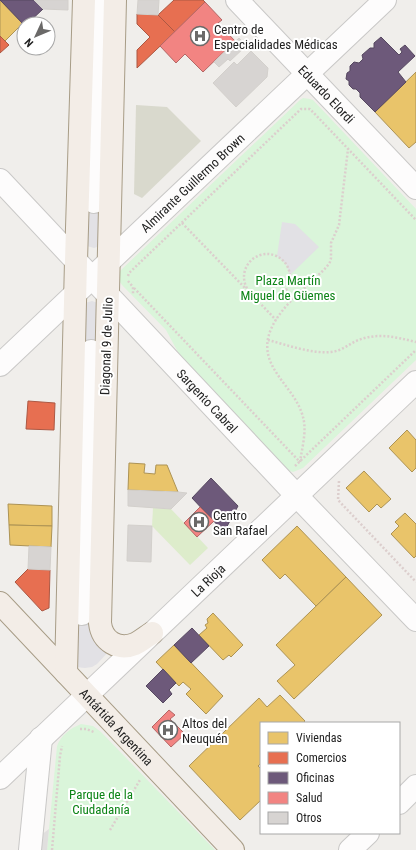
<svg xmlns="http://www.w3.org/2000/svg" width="416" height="850" viewBox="0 0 416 850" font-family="'Roboto Condensed',sans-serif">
  <rect width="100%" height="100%" fill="#f0eeeb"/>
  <path fill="#d9d9cd" d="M136,105l31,2 34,34 -59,57 -8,-4z"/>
  <path fill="#ddeccb" d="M153,508l18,1 37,39 -18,17 -38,-39z"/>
  <g fill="#daf5da">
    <path d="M303,98l7,1 3,1 103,109v151l-113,108 -10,4 -6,-2 -107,-114 -14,-26 -44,-45c-4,-6 -5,-11 0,-16l178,-169z"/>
    <path d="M81,724l12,2 8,6 114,118h-168l10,-104c4,-11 14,-18 24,-22z"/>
  </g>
  <path fill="#e0dfde" d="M49,829l-2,21h-8l2,-15z"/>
  <g fill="#e2e1e5">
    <path d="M84,201l20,1 -4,44 -6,2 -7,-2z"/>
    <path d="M282,222l13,2 24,23 -29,28 -4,-11 -9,-8z"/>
    <path d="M92,301l6,2 2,49 -19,-1 4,-48z"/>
    <path d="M72,614l21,1 16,36 -12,13 -5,3 -7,1 -9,-1z"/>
  </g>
  <g fill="#e9c46a" stroke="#ad9354">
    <path d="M0,0l23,23 -18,18 -5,-5z"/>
    <path d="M416,72v70l-7,6 -34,-36z"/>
    <path d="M407,430l9,10v28l-4,4 -23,-24z"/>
    <path d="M129,463l16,1 -1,9 11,1 1,-9h11l11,27 -50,-2z"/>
    <path d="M364,471l27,28 -10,9 -4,-4 -8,8 -23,-24z"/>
    <path d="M8,504l44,2v20l-43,-1z"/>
    <path d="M405,513l11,11v32l-2,2 -23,-24 8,-8 -4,-4z"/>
    <path d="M9,525l43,1 -1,21 -41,-2z"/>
    <path d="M297,526l49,51 -30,29 -31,-32 -5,5 -18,-19z"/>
    <path d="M346,577l36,38 -88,84 -17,-18 18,-16 -19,-20z"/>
    <path d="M213,613l30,32 -12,12 -2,-2 -6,5 -24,-25 8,-7 -2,-3 3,-2 -1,-4z"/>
    <path d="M174,645l49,51 -17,18 -20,-20 5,-5 -8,-7 -4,4 -23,-24z"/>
    <path d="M280,695l25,26 -2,2h-42v40l-3,3 3,3v31l-21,20 -51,-54 70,-68 8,9z"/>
  </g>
  <g fill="#e76f51" stroke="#ac5843">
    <path d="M174,0h29l2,2 -30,30 -17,-17z"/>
    <path d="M137,14l21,1 17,17 -38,36v-18l13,-13 -13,-13z"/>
    <path d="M0,36l9,9 -9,8z"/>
    <path d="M28,401l27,2 -1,27 -28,-1z"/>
    <path d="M28,569l22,1 -1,38 -7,3 -27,-29z"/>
  </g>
  <g fill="#6d597a" stroke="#564860">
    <path d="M0,0h34l9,9 -16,15 -3,1z"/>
    <path d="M381,37l18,18 3,-3 -2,-3 5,-4 10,11 -17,16 8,10 -31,30 -15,-15v-4l-4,-4h-3l-4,-4v-4l-3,-2 1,-6 3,-2v-5l4,-4 5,1 4,-4 -1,-4 8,-7h4v-5z"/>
    <path d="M211,478l27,28 -14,26 -32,-34z"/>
    <path d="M192,628l17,18 -18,17 -17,-18z"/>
    <path d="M163,669l13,14 -7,7 3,4 -9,9 -17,-17z"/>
  </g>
  <g fill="#f28482" stroke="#b46765">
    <path d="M205,2l17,18 -4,3 17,18 -32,31 -18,-18 -9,9 -16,-17z"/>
    <path d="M200,507l14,14 -17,16 -13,-14z"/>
    <path d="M169,710l6,5 -5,4 15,15 -14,13 -19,-20z"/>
  </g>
  <g fill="#d7d4d2" stroke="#d3d0cc">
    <path d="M34,0h34v10l-25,-1z"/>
    <path d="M138,0h21l-1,15 -21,-1z"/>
    <path d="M239,38l7,8 -16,15 -2,-2 -9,8 -5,-5z"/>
    <path d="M251,51l17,17 -1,9 -31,30 -23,-24 21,-21 3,3z"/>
    <path d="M128,490l50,2 9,1 -16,16 -43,-3z"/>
    <path d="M128,525l24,1 -1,36 -24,-1z"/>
    <path d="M29,546l22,1 -1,23 -22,-1z"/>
  </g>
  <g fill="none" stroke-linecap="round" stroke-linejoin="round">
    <g stroke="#c9c8c7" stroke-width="24">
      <g id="minor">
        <path id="s1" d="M237,0l179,188"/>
        <path id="s2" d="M0,180l297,316 119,124"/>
        <path d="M94,202l5,-202"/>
        <path id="s3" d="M0,365l385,-365"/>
        <path d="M82,614l9,-263"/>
        <path id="s4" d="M0,778l416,-396"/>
        <path d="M399,803l17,-17"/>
        <path d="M30,850l11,-112"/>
        <path d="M350,850l18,-17"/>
      </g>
    </g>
    <g stroke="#a79c86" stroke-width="24">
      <g id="major">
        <path d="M115,0l-15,623c2,18 18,28 35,21 6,-3 12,-8 17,-11"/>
        <path id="s5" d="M0,603l233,247"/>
        <path d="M66,673l10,-412 8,-261"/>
      </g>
    </g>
    <g stroke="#dccecd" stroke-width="2.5" stroke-dasharray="2 2" stroke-linecap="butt">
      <path d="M182,223l64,66"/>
      <circle cx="267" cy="277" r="23"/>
      <path d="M128,276l1,-3 172,-164h9l106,111"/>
      <path d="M128,281l5,6v7"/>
      <path d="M134,288l166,174"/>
      <path d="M256,299l20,21"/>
      <path d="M268,340c19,5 44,14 63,12 10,-1 17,-7 25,-11 21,-9 39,-4 60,1"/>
      <path d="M300,462c2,-14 7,-31 3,-45 -8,-32 -48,-50 -32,-88 9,-20 27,-35 42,-49 6,-6 13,-11 17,-18l1,-4v-15l8,-18 9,-76"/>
      <path d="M295,466l121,-116"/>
      <path d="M339,481l-1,19 78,82"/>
      <path d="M80,729h6l8,3"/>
      <path d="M110,830l30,-50"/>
      <path d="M52,850l8,-94 2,-10"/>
    </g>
    <use href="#minor" stroke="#fdfcfc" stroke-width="22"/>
    <use href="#major" stroke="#f3ede7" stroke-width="22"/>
  </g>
  <defs>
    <g id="hospital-ring" transform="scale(1)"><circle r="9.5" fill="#fff" stroke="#6a6968" stroke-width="1.5"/><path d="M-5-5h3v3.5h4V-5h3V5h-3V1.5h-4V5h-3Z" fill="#6a6968"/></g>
  </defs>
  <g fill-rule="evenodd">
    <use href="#hospital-ring" x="200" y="36"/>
    <use href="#hospital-ring" x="199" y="522"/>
    <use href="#hospital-ring" x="168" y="730"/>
  </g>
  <g text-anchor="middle" stroke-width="4" stroke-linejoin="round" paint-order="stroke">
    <g font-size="13" fill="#222" stroke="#fff" text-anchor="start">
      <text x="214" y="34">Centro de<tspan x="214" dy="15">Especialidades Médicas</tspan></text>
      <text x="213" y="520">Centro<tspan x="213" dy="15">San Rafael</tspan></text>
      <text x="182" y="728">Altos del<tspan x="182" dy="15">Neuquén</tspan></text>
    </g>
    <g font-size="13" fill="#222" stroke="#fff">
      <text dy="5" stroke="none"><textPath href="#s1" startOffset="130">Eduardo Elordi</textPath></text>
      <text dy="5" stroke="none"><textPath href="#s3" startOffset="265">Almirante Guillermo Brown</textPath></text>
      <text transform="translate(106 346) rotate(-88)" y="5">Diagonal 9 de Julio</text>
      <text dy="5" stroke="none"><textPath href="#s2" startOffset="303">Sargento Cabral</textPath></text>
      <text dy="5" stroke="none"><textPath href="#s4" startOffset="287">La Rioja</textPath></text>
      <text dy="5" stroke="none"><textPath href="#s5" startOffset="170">Antártida Argentina</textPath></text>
    </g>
    <g font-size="13" fill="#0c8416" stroke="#fff">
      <text x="288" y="285">Plaza Martín<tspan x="288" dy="15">Miguel de Güemes</tspan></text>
      <text x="101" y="799">Parque de la<tspan x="101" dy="15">Ciudadanía</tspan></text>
    </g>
  </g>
  <rect x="260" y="722" width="140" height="112" fill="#ffffff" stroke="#a7a7a7"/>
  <rect x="268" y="732" width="20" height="12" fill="#e9c46a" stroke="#a7a7a7"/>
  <text x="296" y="742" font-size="12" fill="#222222">Viviendas</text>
  <rect x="268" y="752" width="20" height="12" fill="#e76f51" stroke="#a7a7a7"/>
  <text x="296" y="762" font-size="12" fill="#222222">Comercios</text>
  <rect x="268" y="772" width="20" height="12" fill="#6d597a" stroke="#a7a7a7"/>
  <text x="296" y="782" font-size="12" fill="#222222">Oficinas</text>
  <rect x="268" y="792" width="20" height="12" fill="#f28482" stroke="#a7a7a7"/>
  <text x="296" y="802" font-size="12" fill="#222222">Salud</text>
  <rect x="268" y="812" width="20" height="12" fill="#d7d4d2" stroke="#a7a7a7"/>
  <text x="296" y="822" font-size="12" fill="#222222">Otros</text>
  <g transform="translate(36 36) rotate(226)"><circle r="19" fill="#ffffff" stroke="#a7a7a7"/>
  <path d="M0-3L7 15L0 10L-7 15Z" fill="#6a6968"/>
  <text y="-6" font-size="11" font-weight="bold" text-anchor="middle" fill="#222222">N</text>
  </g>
</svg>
